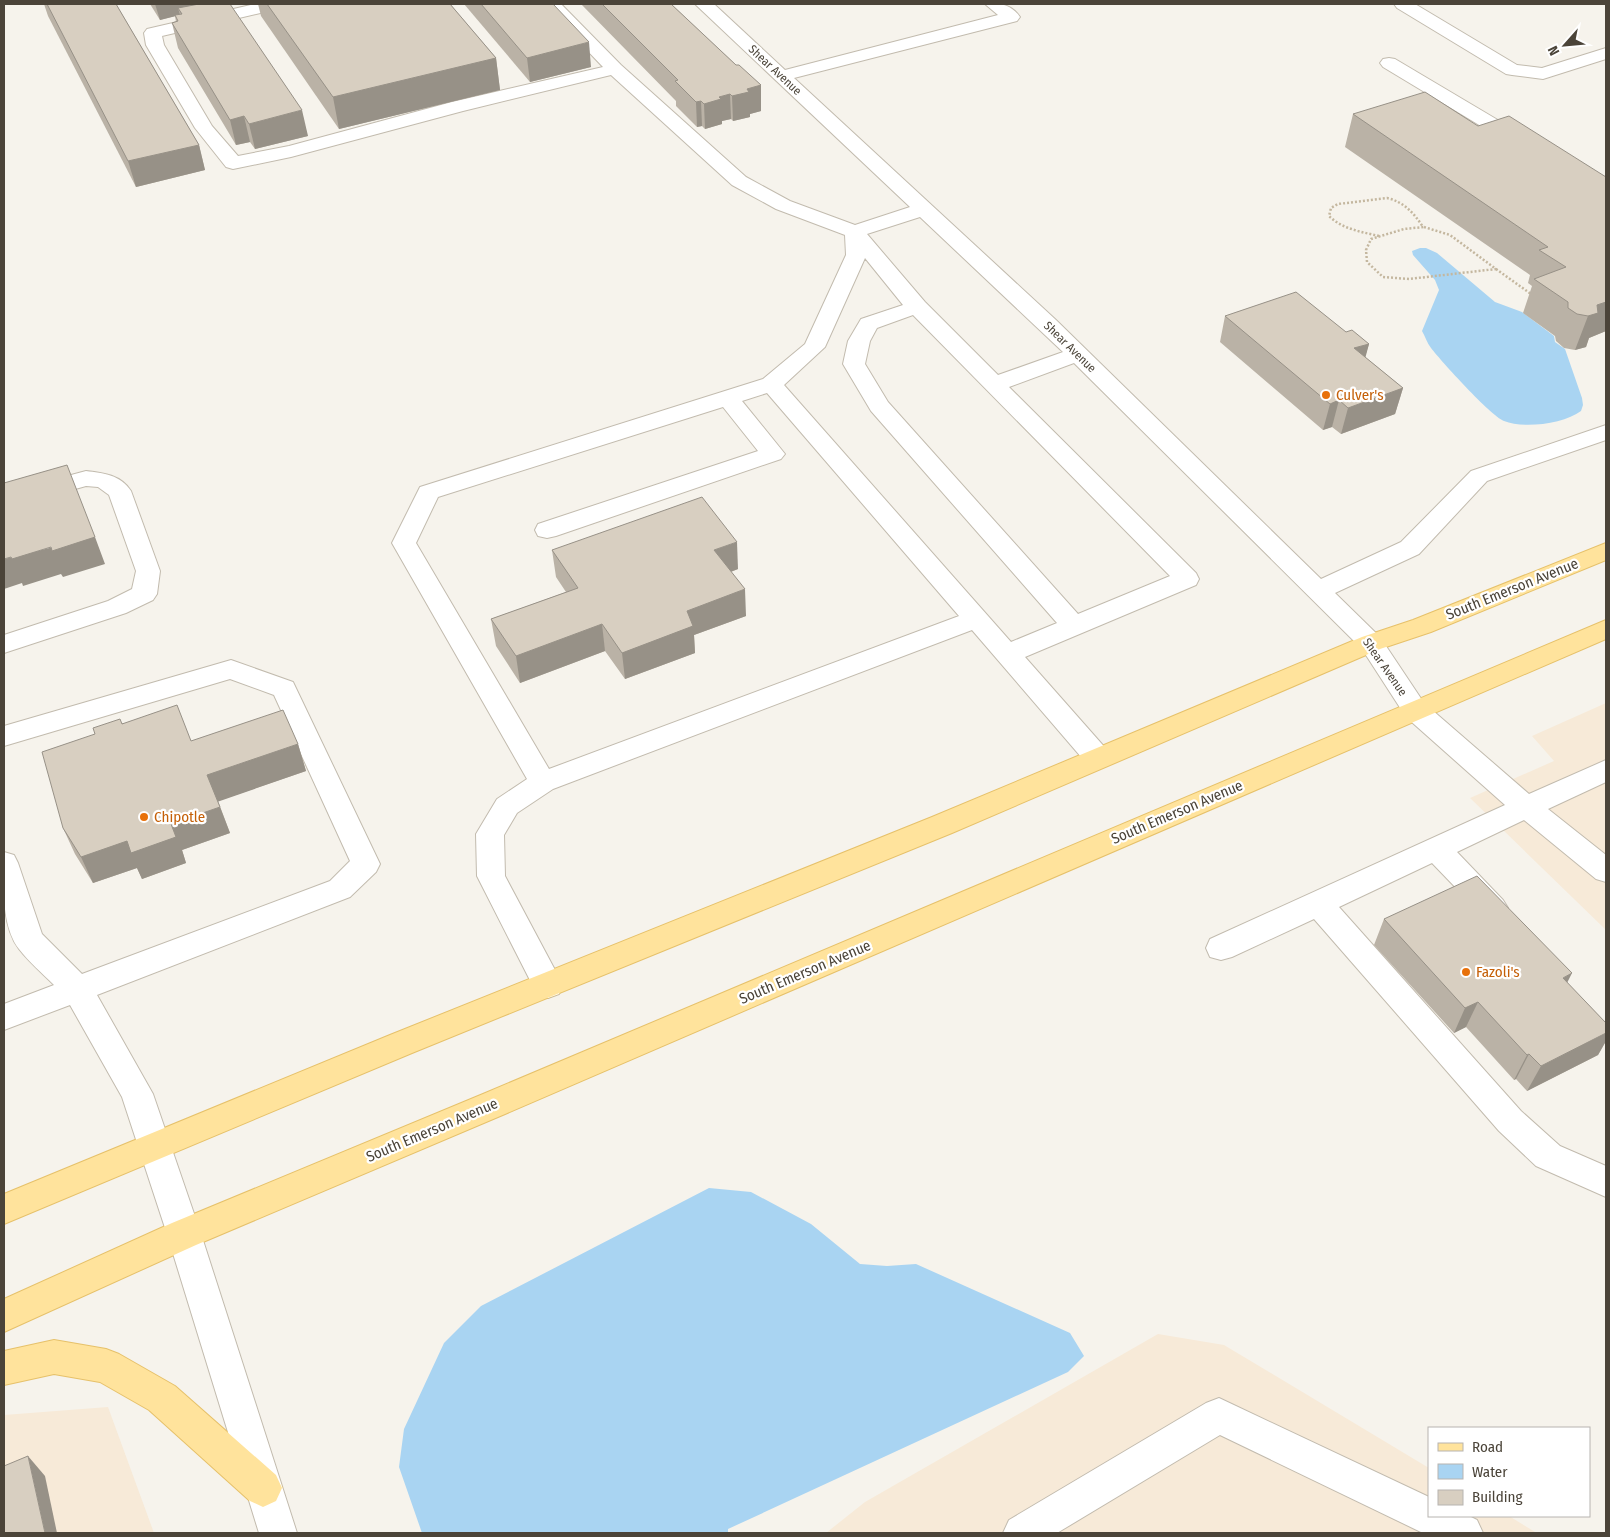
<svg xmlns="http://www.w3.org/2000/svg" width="1610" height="1537" viewBox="0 0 1610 1537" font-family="'Fira Sans Condensed',sans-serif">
  <rect width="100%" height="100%" fill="#f6f3ec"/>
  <g fill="#f7ead8">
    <path d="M1606,703v227l-136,-132 84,-37 -22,-25z"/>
    <path d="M1158,1334l66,11 205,123v48h80l26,16 7,1h-716l39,-31z"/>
    <path d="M108,1407l46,126h-150v-118z"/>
  </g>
  <g fill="#a9d4f2">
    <path d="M1420,248h6l11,5 58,49 27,10 32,24 1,6 10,7 17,49 1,7 -2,6c-17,13 -58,18 -77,10 -14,-6 -62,-59 -73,-73 -4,-5 -6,-12 -9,-17l17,-41 -4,-10 -22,-25 -1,-4z"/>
    <path d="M709,1188l42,4 60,32 49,40 27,2 29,-2 154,69 14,23 -16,16 -340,157v4h-306l-23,-66 5,-38 40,-86 37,-37z"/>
  </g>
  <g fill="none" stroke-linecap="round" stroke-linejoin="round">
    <g stroke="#c2bbae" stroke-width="2">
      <g id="minor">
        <path d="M255,4h30l-3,4 -120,28 2,9 48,81 26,30 51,-10 163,-44 151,-35 -60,-63h18l60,61 125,112 44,24 65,24 55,-18 -215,-203h19l71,66 213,-55 -13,-11c15,-1 26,0 35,13l-3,4 -223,57 262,242 265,259 80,-37 70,-71 135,-46v15l-119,41 -68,73 -84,39 45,44 44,66 105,91 77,-34v22l-58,27 58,46v27l-10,-3 -72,-59 -67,32 46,48 5,8 -5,8 -10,4 -10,-4 -51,-53 -93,44 182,204 39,35 46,20v31l-70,-31 -37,-35 -185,-212 -82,38 -11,3 -11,-3 -4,-9 4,-9 295,-134 -99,-88 -44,-68 -288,-286 -65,24 187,186 3,6 -3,6 -171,72 83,94 4,7 -4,7 -10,3 -10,-3 -116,-135 -419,159 -36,24 -13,22 1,41 58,109 -4,9 -11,4 -11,-4 -60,-118 -1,-42 21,-35 30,-20 -135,-236 28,-56 343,-108 42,-35 41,-89 -1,-20 -69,-26 -44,-24 -121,-110 -148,36 -172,46 -58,12 -7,-2 -31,-39 -49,-83 -2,-12 3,-4zM920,217l143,135 -65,23 -73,-73 -58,-68zM865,258l38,47 -42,14 -13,22 -5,23 28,47 186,212 -46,19 -227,-257 41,-38zM913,315l257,261 -92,38 -190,-212 -23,-38 5,-23 7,-13zM767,393l192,223 -410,153 -133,-226 22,-46 285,-90 35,44 -220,73 -3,6 3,6 9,2 9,-2 225,-77 4,-5 -4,-5 -39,-48z"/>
        <path d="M1394,4h21l102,61 25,3 64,-20v11l-63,20 -31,-4 -6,-1 -109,-66z"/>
        <path d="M1389,58l6,1 133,79 2,4 -2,4 -7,2 -7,-2 -131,-79 -3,-4 3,-4z"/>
        <path d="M86,471c17,2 35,4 45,20l29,80 -3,23 -4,6 -27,13 -122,40v-18l104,-34 24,-12 4,-18 -27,-76 -11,-8 -12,-1 -82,23v-16z"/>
        <path d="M231,660l62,22 87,182 -4,8 -26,25 -253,98 56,99 48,140 96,299h-38l-92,-299 -45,-137 -52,-92 -66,25v-26l50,-19c-12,-12 -25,-23 -35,-36 -19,-25 -15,-68 -15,-97l10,3 4,8 24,71 40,40 248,-93 20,-20 -76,-166 -44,-16 -226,67v-20z"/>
        <path d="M1219,1398l210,99v19h40l8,4 6,13h-60l-203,-98 -163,98h-54l6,-13 197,-117z"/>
      </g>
    </g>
    <g stroke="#e6c16a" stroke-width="2">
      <g id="major">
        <path d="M1606,543v17l-175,72 -51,17 -428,184 -540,220 -408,171v-30l386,-159 542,-218 430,-180 51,-17z"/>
        <path d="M1606,620v19l-1101,475 -309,131 -192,87v-33l168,-76 311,-129z"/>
        <path d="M54,1340l52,9 13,5 56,32 101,89 6,13 -6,13 -13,6 -13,-6 -101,-91 -49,-28 -46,-8 -50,11v-34z"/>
      </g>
    </g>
    <g stroke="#c4b79f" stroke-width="2.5" stroke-dasharray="2 2" stroke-linecap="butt">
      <path d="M1424,227l26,8 46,34 -87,10 -26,-2 -16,-15 -1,-12 5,-11 33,-10z"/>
      <path d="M1379,236c-17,-4 -37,-7 -50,-20l2,-8 7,-4 49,-6c17,4 27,15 36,29"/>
      <path d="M1496,269l35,25"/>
    </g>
    <use href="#minor" fill="#fff" fill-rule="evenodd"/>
    <use href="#major" fill="#ffe39c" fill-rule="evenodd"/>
  </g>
  <g fill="#bab2a6">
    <path d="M44,4h72l83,141 6,25 -69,17 -88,-171z"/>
    <path d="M150,4h81h-1l78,132 -53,13 -5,-7 -14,3 -58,-97 -6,-25 4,-1 -1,-6 -15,4z"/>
    <path d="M258,4h192l46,54 4,32 -161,39 -78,-113z"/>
    <path d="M464,4h89l38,63 -61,15z"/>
    <path d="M581,4h90l65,61 25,20v26l-11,3v3l-17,4 -2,-2 -9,2v3l-17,5 -3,-3 -5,1 -21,-21v-5z"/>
    <path d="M1353,114l125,12 128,51v154l-17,7 -3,9 -11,3 -11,-2 -8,-7 -1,-5 -32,-23 9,-27 -4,-3 2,-8 -185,-128z"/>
    <path d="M1225,316l121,16 23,12 -4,13 38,31 -8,26 -54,20 -9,-7 -9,3 -103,-88z"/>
    <path d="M552,550l186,19 -7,3 15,44 -52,19 1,18 -70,26 -20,-28 -85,32 -24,-37 -5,-27 75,-27 -10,-15z"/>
    <path d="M122,723l69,18 107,3 8,27 -88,30 12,32 -48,17 4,13 -44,16 -5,-11 -44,15 -18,-29 -12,-26 32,-94z"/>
    <path d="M1384,919l183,64 39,40v18l-8,14 -71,36 -11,-12 -2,1 -48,-53 -12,6 -80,-88z"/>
  </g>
  <g fill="#979187">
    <path d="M155,4h76l-49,11 -4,-7 2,7 -20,5z"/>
    <path d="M589,42l2,25 -61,15 -3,-24z"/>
    <path d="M496,58l4,32 -161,39 -6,-32z"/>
    <path d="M761,85v26l-11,3v3l-17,4 -1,-25 15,-7z"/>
    <path d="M730,94l1,25 -9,2v3l-17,5 -1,-25 15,-7z"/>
    <path d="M701,101l1,25 -5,1 -1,-25z"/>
    <path d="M302,110l6,26 -53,13 -6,-25z"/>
    <path d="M244,116l6,26 -14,3 -6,-25z"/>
    <path d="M199,145l6,25 -69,17 -8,-26z"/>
    <path d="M1606,302v29l-17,7 -3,9 -11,3 13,-34 9,-11z"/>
    <path d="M1369,344l-7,26 -8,-22z"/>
    <path d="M1403,388l-8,26 -54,20 7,-26z"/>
    <path d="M1339,400l-7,27 -9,3 7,-26z"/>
    <path d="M95,537l10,27 -42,13 -2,-3 -38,12 -1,-3 -18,6v-30z"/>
    <path d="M737,542l1,27 -22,8 -2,-27z"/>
    <path d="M745,589l1,27 -52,19 1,18 -70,26 -3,-26 65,-42z"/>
    <path d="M602,624l3,27 -85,32 -4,-27z"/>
    <path d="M298,744l8,27 -89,31 -10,-27z"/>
    <path d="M220,807l10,26 -48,17 4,13 -44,16 -5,-11 -44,15 -12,-26 90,-33z"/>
    <path d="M1572,973l-13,26 4,-21z"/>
    <path d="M1478,1002l-12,25 -12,6 11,-25z"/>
    <path d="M1606,1033v8l-8,14 -71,36 14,-25z"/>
    <path d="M1529,1054l-13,25 -2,1 13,-25z"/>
    <path d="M28,1456l17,20 12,57h-12z"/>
  </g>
  <g fill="#d8cfc1" stroke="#979187">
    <path d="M47,4h69l83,141 -71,16z"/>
    <path d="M199,4h31l72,106 -53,14 -5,-8 -14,4 -58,-97 6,-2 -3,-6 7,-1 -4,-6z"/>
    <path d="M267,4h183l46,54 -163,39z"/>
    <path d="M481,4h72l36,38 -62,16z"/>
    <path d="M602,4h69l65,61h3l22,20 -14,4 2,3 -17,4 -2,-2 -11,3 2,2 -17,5 -3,-3 -5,1 -21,-21 3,-1z"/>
    <path d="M1425,92l53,34 31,-10 97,61v125l-9,3 1,8 -10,3 -11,-2 -9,-6v-6l-34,-23 32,-12 -27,-17 9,-3 -195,-133z"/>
    <path d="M1296,292l50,40 6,-2 17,14 -15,4 49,40 -55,20 -9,-8 -9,4 -105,-88z"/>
    <path d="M67,465l28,72 -43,14 -1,-4 -39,12 -1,-2 -7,2v-76z"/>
    <path d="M702,497l35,45 -23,8 31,39 -58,22 6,15 -71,27 -20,-29 -86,32 -25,-37 87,-31 -26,-38z"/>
    <path d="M177,705l14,36 92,-31 15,34 -91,31 13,32 -49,17 5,13 -45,16 -4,-12 -46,16 -18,-29 -21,-76 53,-18 -2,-6 27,-9 2,5z"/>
    <path d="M1477,876l95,97 -9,5 43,45v10l-65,33 -12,-12 -2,1 -49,-53 -13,6 -81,-89z"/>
    <path d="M28,1456l17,77h-41v-67z"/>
  </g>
  <g fill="#e8710a" stroke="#fff" stroke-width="2">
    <circle cx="1326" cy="395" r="5"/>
    <circle cx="144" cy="817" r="5"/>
    <circle cx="1466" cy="972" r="5"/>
  </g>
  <g text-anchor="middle" stroke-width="4.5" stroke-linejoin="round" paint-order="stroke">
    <g font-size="12" fill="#4b4439" stroke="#fff">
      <text transform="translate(775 70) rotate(43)" y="4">Shear Avenue</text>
      <text transform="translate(1070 347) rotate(44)" y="4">Shear Avenue</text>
      <text transform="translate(1385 667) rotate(55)" y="4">Shear Avenue</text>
    </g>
    <g font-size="15" fill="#c56008" stroke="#fff" text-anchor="start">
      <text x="1336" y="400">Culver's</text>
      <text x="154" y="822">Chipotle</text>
      <text x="1476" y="977">Fazoli's</text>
    </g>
    <g font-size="15" fill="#4b4439" stroke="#fff">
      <text transform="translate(1512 589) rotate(-22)" y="5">South Emerson Avenue</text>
      <text transform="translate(1177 812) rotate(-23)" y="5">South Emerson Avenue</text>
      <text transform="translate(805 972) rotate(-23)" y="5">South Emerson Avenue</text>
      <text transform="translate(432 1130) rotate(-23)" y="5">South Emerson Avenue</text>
    </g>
  </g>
  <rect width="1610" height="1537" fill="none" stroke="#4b4439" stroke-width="10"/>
  <rect x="1428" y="1427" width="162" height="90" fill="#ffffff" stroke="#b7b4b0"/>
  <rect x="1438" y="1443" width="25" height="8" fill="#ffe39c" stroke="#b7b4b0"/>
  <text x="1472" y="1452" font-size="15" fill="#4b4439">Road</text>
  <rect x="1438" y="1464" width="25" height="15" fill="#a9d4f2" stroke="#b7b4b0"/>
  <text x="1472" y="1477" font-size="15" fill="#4b4439">Water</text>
  <rect x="1438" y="1490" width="25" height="15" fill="#d8cfc1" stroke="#b7b4b0"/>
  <text x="1472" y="1502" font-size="15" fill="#4b4439">Building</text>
  <g transform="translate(1565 45) rotate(243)" stroke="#ffffff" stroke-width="4" paint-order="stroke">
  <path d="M0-4L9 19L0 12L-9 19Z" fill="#4b4439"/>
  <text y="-8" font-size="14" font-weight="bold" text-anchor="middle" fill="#4b4439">N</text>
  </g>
</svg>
